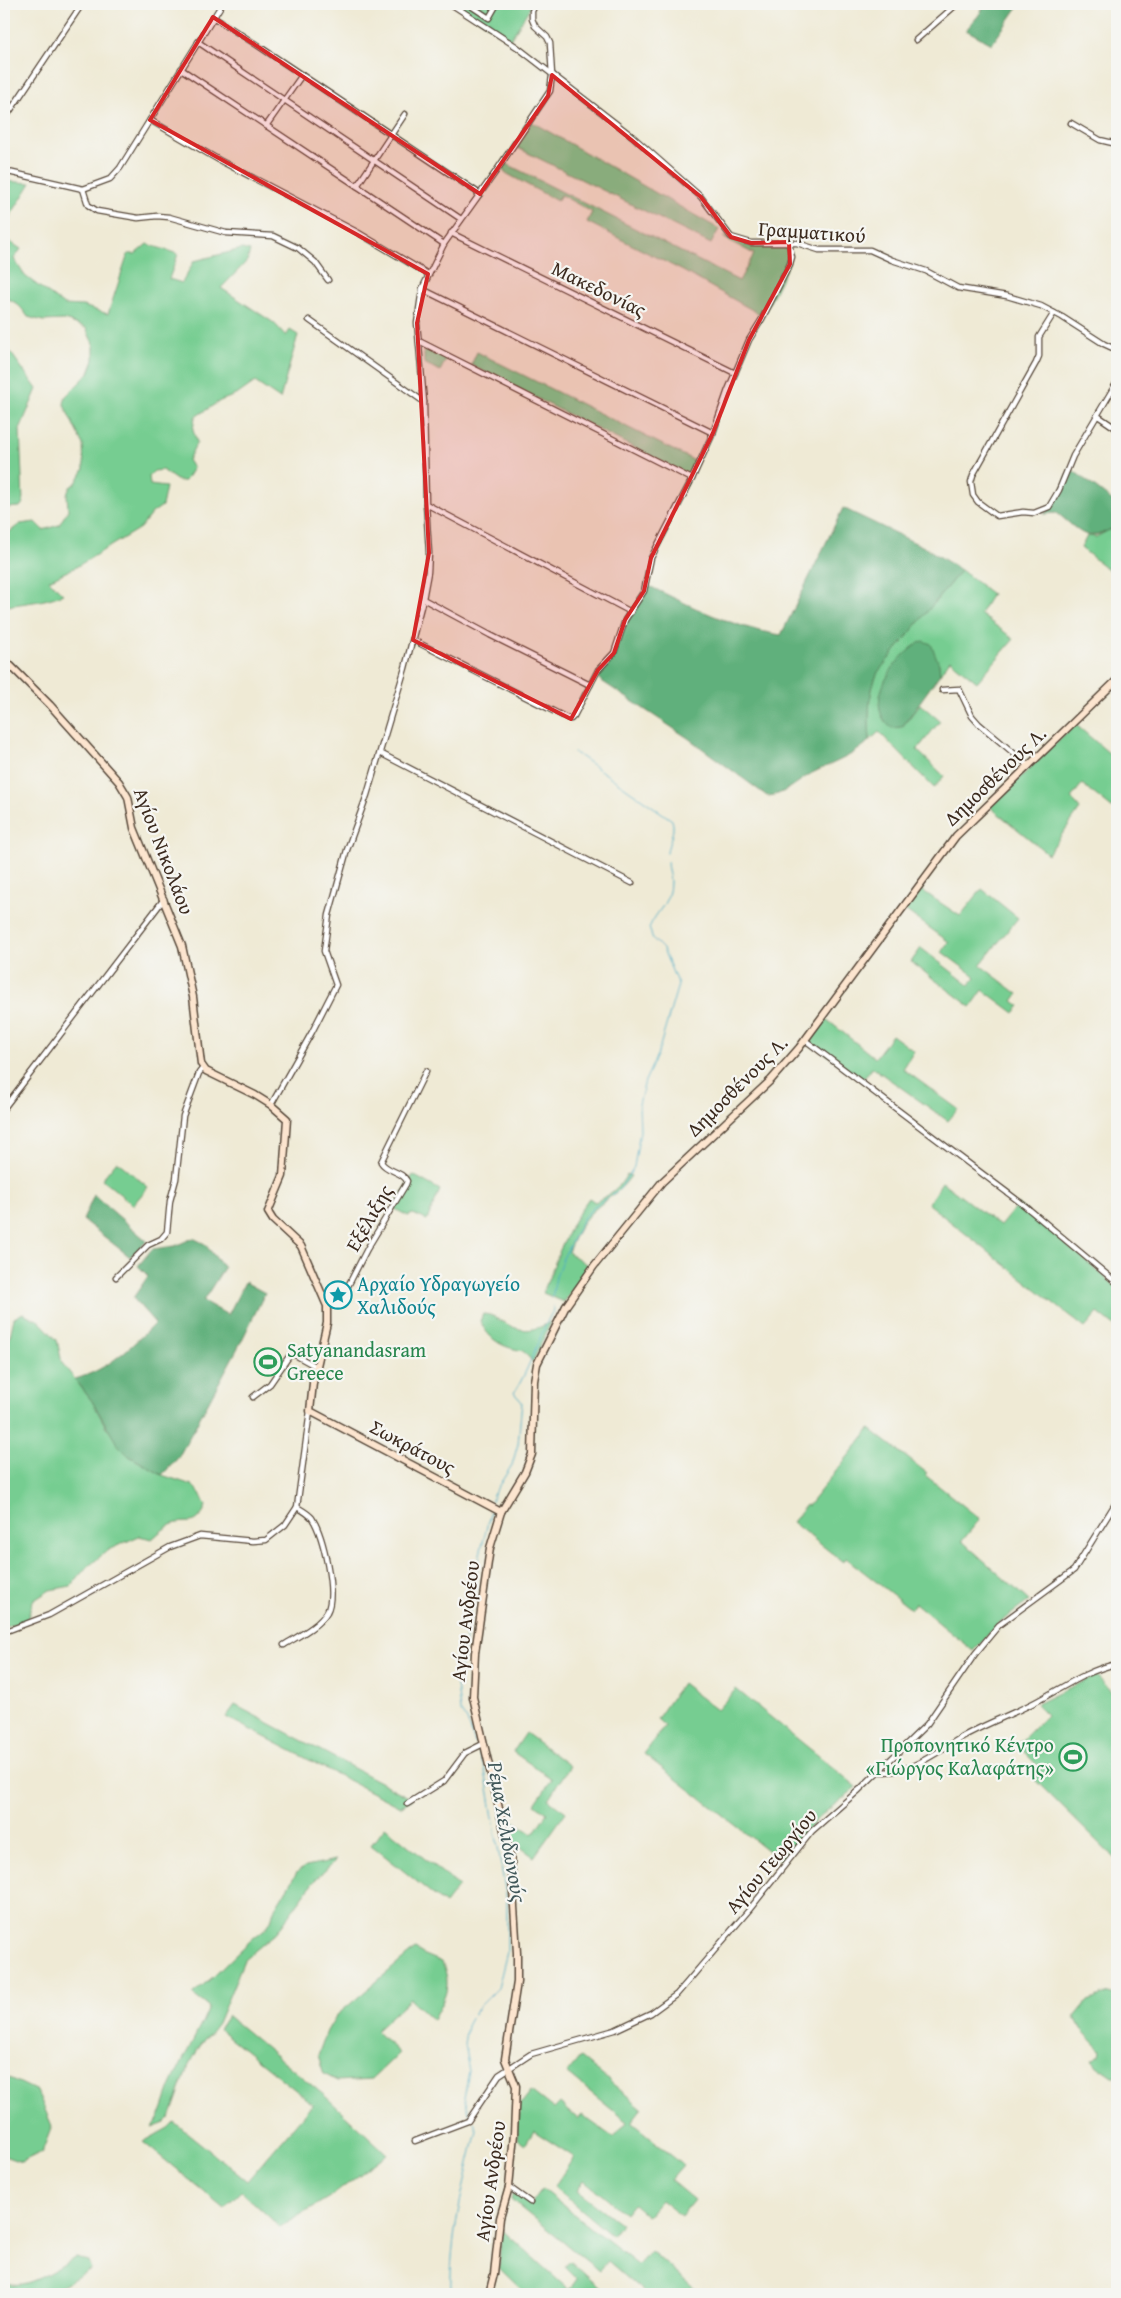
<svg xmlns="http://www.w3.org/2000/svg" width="1121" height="2298" viewBox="0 0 1121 2298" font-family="'Gentium Book Plus',serif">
  <rect width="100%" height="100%" fill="#f6f6f2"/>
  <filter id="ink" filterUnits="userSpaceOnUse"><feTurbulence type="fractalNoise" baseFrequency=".02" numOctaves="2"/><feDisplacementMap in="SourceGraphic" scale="10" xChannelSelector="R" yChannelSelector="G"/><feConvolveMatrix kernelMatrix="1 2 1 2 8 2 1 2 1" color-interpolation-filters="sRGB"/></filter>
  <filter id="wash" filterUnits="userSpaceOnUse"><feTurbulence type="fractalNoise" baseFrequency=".0096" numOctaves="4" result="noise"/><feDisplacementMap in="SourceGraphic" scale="20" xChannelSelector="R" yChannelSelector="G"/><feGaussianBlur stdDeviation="1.12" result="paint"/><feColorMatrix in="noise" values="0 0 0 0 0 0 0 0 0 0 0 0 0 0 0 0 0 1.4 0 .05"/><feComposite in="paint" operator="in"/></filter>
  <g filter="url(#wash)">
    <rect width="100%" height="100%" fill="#efead5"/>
    <g fill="#76cd91" stroke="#587c58">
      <path d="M455,4h77l-22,36z"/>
      <path d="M532,122l187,107 -8,15 -195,-97z"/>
      <path d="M505,163l234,118 15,-27 -30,-16 1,-2c19,12 39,10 60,10l4,17 -26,53 -80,-45 -96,-49 5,-10 -31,-17 -4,6 -53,-29 -2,-5z"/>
      <path d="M4,181l27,2 -27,43z"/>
      <path d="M4,238l17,11 -7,10 11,17 39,29 19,1 25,8 20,-60h7l12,-10 31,10 -9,25 13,4 12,-22 48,-12 8,2 -3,10 -26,27 53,35 12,13 4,-6 8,5 -18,64 -25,-17 -17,12 -18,7 -25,16 -2,13 4,12 -9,18 5,8 -8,13h-7l-16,-11 -8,1 -5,5 1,9 16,2 -4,19 -10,7 -12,15 -64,39 -27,13 14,14c-20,9 -39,8 -59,13v-71l16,-12 15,-2 8,8 16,-5 9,-15 -1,-16 3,-7 6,-4 8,-14 -1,-24 -19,-40 1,-8 24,-24 5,-13v-14l-8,-18 -21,-8 -22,1 -15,-4c-6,-9 -13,-17 -24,-19z"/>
      <path d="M6,346l31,43 -17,40 3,74 -3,4 -16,1v-161z"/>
      <path d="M424,346l23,12 -7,13 -16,-8z"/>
      <path d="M477,352l220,110 -7,14 -219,-111z"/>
      <path d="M1117,526v43l-7,2 -29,-23 6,-12 9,1z"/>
      <path d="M961,570l31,24 -12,20 34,25 -37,43 -27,-22 -10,14 -1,-10 -37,63 18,-23 20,17 -23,29 27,26 -10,12 -55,-56 -9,8c-2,-23 -2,-47 8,-68z"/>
      <path d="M1075,724l42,36v44l-4,5 -31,-25 -11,14 9,11 -32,45 -58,-47z"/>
      <path d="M920,889l40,27 22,-27 36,29 -38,47 38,29 -5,7 7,5 -6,7 -31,-23 -12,17 -60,-45 10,-14 48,37 7,-8 -34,-25 7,-10 -44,-32z"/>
      <path d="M826,1019l49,39 17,-23 22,16 -11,18 55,40 -10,12 -76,-54 -10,14 -52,-39z"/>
      <path d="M117,1161l31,26 -15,18 -31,-26z"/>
      <path d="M627,1174l4,2c-12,17 -24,22 -38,35 -12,10 -19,27 -25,41l21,14 -25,36 -21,-9c13,-33 24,-66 46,-95l6,4c14,-7 25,-14 32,-28z"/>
      <path d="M413,1175l27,15 -13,30 -14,-6 -5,2 -15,-8z"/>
      <path d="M942,1182l58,44 18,-22 99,83v41l-19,-15 -13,15 -157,-124z"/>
      <path d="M23,1313l16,8 18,19 5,23 30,38 14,26 23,29 33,19 30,10 8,8 6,13c-10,23 -16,13 -33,18 -8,3 -15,10 -21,15l-13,-3 -31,14 -24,20 -13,16 -21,4 -17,11 -6,19 -23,8v-278l6,-14 4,-18z"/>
      <path d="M483,1314c11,1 13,4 22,9 17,10 29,8 46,-1l-18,40 -10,-11c-21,-4 -33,-10 -43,-30z"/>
      <path d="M870,1429l57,44 -2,2 55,44 -18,22 67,60 -30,22 -26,28 -58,-48 -4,6 -65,-51 -3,4 -51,-40 14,-17 2,1z"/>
      <path d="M1096,1675l21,23v163l-84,-83 8,-9 -24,-24 30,-30 -11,-11z"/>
      <path d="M682,1683l35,27 19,-21 121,98 -38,30 -39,43 -136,-106 21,-28 -8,-7z"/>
      <path d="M235,1705l177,94 -12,8 -174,-90z"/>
      <path d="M526,1733l44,33 -22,33 18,13 -32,45 -26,-19 -6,-25 31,21 14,-21 -12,-9 17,-25 -39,-27z"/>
      <path d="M385,1827l74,59 -14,18 -74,-59z"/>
      <path d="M336,1860l-21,20 -39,53 -32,27 -26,63 -20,26 -11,21 -17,48 -5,5 -13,5c11,-13 12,-27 19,-43 11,-26 27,-51 38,-78l-17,-13 21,-17 39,-38 14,-11 5,-7 3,-11 23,-38 9,-6z"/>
      <path d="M415,1949l8,5 19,8c11,26 2,36 -9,58l-23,-21 -34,32 23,22 -27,26 -35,2 -13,-7 -6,-19 9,-24 9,-15z"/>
      <path d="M1109,1993l8,3v81h-4l-16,-11 -5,-6 8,-5 1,-5 -20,-21 -6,-12 13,-16z"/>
      <path d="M228,2016l97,80 62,58 -54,41 -53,32 -39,-36 -17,17 -81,-66 25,-14 6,-6 73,59 66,-77 -94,-75z"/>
      <path d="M580,2057l62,51 -11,14 52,43 -13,15 24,20 -13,16 -20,-16 -14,16 -14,-12 -8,10 -41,-34 -7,11 44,33 -9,12 -58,-49 20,-30 -40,-26 -9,14 -8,-6 3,-34 11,-14 23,18 6,-6 18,16 4,-4 32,23 13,-16 -60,-49z"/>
      <path d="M4,2075l33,16 15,35 -10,26 -21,10 -17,-6z"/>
      <path d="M542,2189l96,76 13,-14 47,41 -2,2h-50l-38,-33 -9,10 -88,-71 2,-8 18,12z"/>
      <path d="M501,2229l68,61 8,-11 -12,-12 5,-6 37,33h-81l-27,-26z"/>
      <path d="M76,2258l12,3 3,8 -43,25h-44v-13c21,13 53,-15 72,-23z"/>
    </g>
    <g fill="#60b07b" stroke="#4e6d4c">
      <path d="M986,4h34l-28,40 -26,-14 12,-14z"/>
      <path d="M1070,468l47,36v22c-33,18 -33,8 -60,-13l-13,1c14,-12 20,-29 26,-46z"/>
      <path d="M843,508l83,40 35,22 -83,102c-10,21 -10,45 -8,68 -17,17 -38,23 -58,33 -14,8 -28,23 -45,23l-79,-58 -88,-58 -3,-6 16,-17 15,-37 15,-22 4,-13c46,22 84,42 134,50z"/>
      <path d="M923,641l8,3 8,20 1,10 -38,53 -10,1c-2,-2 -7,-5 -8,-8 -17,-26 16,-69 39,-79z"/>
      <path d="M94,1195l53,46 -17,16 -47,-37z"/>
      <path d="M193,1238l12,6 19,24 -21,33 25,14 17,-33 20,11 -24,49 -63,116 -16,17 -33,-19 -12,-12 -25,-43 -17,-22c33,-9 56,-32 80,-56l-22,-25 15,-22 -10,-10 14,-17 23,-3z"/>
    </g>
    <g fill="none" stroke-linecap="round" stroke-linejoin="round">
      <g stroke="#48abc7" stroke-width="1">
        <path d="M574,752l98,68c4,12 -4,21 -5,33"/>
        <path d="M552,1298l4,-21 6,-17 22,-43 11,-11 25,-17 14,-22 6,-36 -1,-27 6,-23 13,-28 20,-68 -15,-36 -10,-10 -4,-11c7,-17 21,-24 21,-46 0,-6 -3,-13 -3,-20"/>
        <path d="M492,1501l1,-6 19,-30 6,-21 4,-42 -8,-9c17,-26 24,-57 40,-84l-1,-3"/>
        <path d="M475,1743l-8,-23 -7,-9 -3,-27 23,-130 11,-44"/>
        <path d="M470,2114l-6,-16 5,-27 -5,-27 3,-18 8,-15 23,-23 9,-36v-51l-22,-131 -7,-19"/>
        <path d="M451,2294c-2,-57 13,-109 26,-164l-3,-7"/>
      </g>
    </g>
  </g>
  <g filter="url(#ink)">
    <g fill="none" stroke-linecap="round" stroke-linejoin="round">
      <g stroke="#564739" stroke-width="7">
        <g id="street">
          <path d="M451,4l66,43 115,89 69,61 30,40 20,6h46l22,7h51l22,10 34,11 32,17 49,8 34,10 21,11 42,27 13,6"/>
          <path d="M468,4l21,14 8,-14"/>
          <path d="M213,17l44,28 223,149"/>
          <path d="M916,40l41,-36"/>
          <path d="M198,42l263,177"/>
          <path d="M181,69l176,117"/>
          <path d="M405,114l-48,72 87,58"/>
          <path d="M4,120l78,-116"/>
          <path d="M150,120l69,40 138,72 71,42"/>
          <path d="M1071,123l29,17 17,4"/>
          <path d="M266,126l36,-51"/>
          <path d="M4,171l79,18 27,-10 10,-11 102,-164"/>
          <path d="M83,189l5,16 9,6 41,7 19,-2 12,1 57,16 47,3 25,12 17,14 13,18"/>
          <path d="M451,233l284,140"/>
          <path d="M422,289l291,144"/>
          <path d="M1054,313l-15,24v19l-3,7 -63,112 -2,7 2,13 5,7 19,14 26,-4 11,1 15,-6 10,-17 14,-34 44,-74"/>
          <path d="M309,320l115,82"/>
          <path d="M419,341l273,138"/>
          <path d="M1098,416l19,13"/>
          <path d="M426,504l205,108"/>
          <path d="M423,599l67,36 100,50"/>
          <path d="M413,640l154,78 4,1 3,-3 24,-46 16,-17 11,-33 19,-29 7,-33 41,-79 21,-46 15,-43 21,-50 13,-21 28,-55 2,-7 -3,-15"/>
          <path d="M942,690l17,-1 13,27 7,8 50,42"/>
          <path d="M380,753l252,130"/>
          <path d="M805,1040l220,166 92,77"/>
          <path d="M271,1105l41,-73 24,-47 -12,-34 5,-36 18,-65 20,-55 38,-127 18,-69 5,-27 1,-19 -3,-49 -2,-102 -7,-79 5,-34 22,-45 53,-74 53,-79 2,-16 -2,-32 -3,-6 -12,-11 -3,-7v-8l4,-7"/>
          <path d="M4,1108l160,-209"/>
          <path d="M116,1277l32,-32 13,-6 6,-7 3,-31 6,-22 7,-63 16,-43 4,-5"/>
          <path d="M323,1296l24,-8 20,-39 39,-65 1,-3c-5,-10 -20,-9 -26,-19l45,-91"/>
          <path d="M253,1397l17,-13 20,-29h5l22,12"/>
          <path d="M4,1632l45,-17 121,-68 30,-11 53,5 13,-1 19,-15 12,-18 13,-96"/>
          <path d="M284,1645c14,-9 34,-18 43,-33 10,-18 -4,-77 -15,-94 -4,-5 -10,-8 -15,-11"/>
          <path d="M877,1771c31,6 62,-21 87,-35 25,-14 52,-23 77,-37 24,-13 49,-30 76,-35"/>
          <path d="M407,1804l37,-23 21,-28 18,-9"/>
          <path d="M415,2141l53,-20 31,-46 32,-21 84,-24 36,-17 26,-19 72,-84 63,-79 47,-41 68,-66 48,-70 24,-29 75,-55 43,-69"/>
          <path d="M509,2187l21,15"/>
        </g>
      </g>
      <g stroke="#564739" stroke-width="9">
        <g id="secondary">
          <path d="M4,659l46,46 69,77 9,15 6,31 48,118 11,51 8,67 5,7 49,24 16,10 16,14 -4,57 -15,36 5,8 28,26 26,60v17l-14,60 -3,28 191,101"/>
          <path d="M489,2294l5,-20 6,-56 9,-31 5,-53 2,-48 -11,-27 12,-77v-29l-6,-93 -38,-163 2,-44 15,-105 11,-36 24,-40 7,-18 2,-73 3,-17 29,-58 28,-40 68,-84 109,-102 28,-32 157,-212 161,-156"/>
        </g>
      </g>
      <use href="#street" stroke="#fff" stroke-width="4.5"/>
      <use href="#secondary" stroke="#fce5cf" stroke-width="6"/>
    </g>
  </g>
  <path fill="#d62828" fill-opacity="0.2" stroke="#d62828" stroke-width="4" stroke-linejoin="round" d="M213,17l267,177 68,-98 4,-21 149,122 30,40 20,6 38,-1 1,22 -41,76 -36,93 -62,125 -7,33 -19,29 -11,33 -16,17 -27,49 -158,-79 16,-87 -12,-230 11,-49 -278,-154z"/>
  <defs>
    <g id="sight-ring" transform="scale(1.4375)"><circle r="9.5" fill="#f6f6f2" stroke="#0f9aa8" stroke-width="1.5"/><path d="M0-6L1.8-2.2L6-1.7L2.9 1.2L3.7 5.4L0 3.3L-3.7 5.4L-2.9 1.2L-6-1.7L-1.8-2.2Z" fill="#0f9aa8"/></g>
    <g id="stadium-ring" transform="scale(1.4375)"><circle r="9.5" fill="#f6f6f2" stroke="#2e9e5b" stroke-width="1.5"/><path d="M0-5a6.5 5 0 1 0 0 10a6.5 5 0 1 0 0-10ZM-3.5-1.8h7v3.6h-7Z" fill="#2e9e5b"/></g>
  </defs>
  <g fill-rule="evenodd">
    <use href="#sight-ring" x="338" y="1295"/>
    <use href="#stadium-ring" x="268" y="1362"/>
    <use href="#stadium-ring" x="1073" y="1757"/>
  </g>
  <g text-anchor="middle" stroke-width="4.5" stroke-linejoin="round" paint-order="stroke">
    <g font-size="20" fill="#3b2a1e" stroke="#f6f6f2">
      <text transform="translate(812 232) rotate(4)" y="7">Γραμματικού</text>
      <text transform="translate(599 289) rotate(26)" y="7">Μακεδονίας</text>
      <text transform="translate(995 776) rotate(-44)" y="7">Δημοσθένους Λ.</text>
      <text transform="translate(164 851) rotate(69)" y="7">Αγίου Νικολάου</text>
      <text transform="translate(737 1086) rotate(-45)" y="7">Δημοσθένους Λ.</text>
      <text transform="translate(369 1218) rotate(-60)" y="7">Εξέλιξης</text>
      <text transform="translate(413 1447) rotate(28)" y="7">Σωκράτους</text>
      <text transform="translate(465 1621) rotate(-83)" y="7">Αγίου Ανδρέου</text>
      <text transform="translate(771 1861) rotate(-50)" y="7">Αγίου Γεωργίου</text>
      <text transform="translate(490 2181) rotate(-82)" y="7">Αγίου Ανδρέου</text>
    </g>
    <g font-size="20" fill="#0d838f" stroke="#f6f6f2" text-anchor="start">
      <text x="357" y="1291">Αρχαίο Υδραγωγείο<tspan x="357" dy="23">Χαλιδούς</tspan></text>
    </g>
    <g font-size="20" fill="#27864d" stroke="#f6f6f2" text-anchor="start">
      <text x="287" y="1357">Satyanandasram<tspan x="287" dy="23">Greece</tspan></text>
      <text x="1054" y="1752" text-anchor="end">Προπονητικό Κέντρο<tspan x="1054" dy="23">«Γιώργος Καλαφάτης»</tspan></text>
    </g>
    <g font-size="21" font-style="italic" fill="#405759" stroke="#f6f6f2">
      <text transform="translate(507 1832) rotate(80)" y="7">Ρέμα Χελιδωνούς</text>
    </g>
  </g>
  <rect width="1121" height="2298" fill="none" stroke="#f6f6f2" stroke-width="20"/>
</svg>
